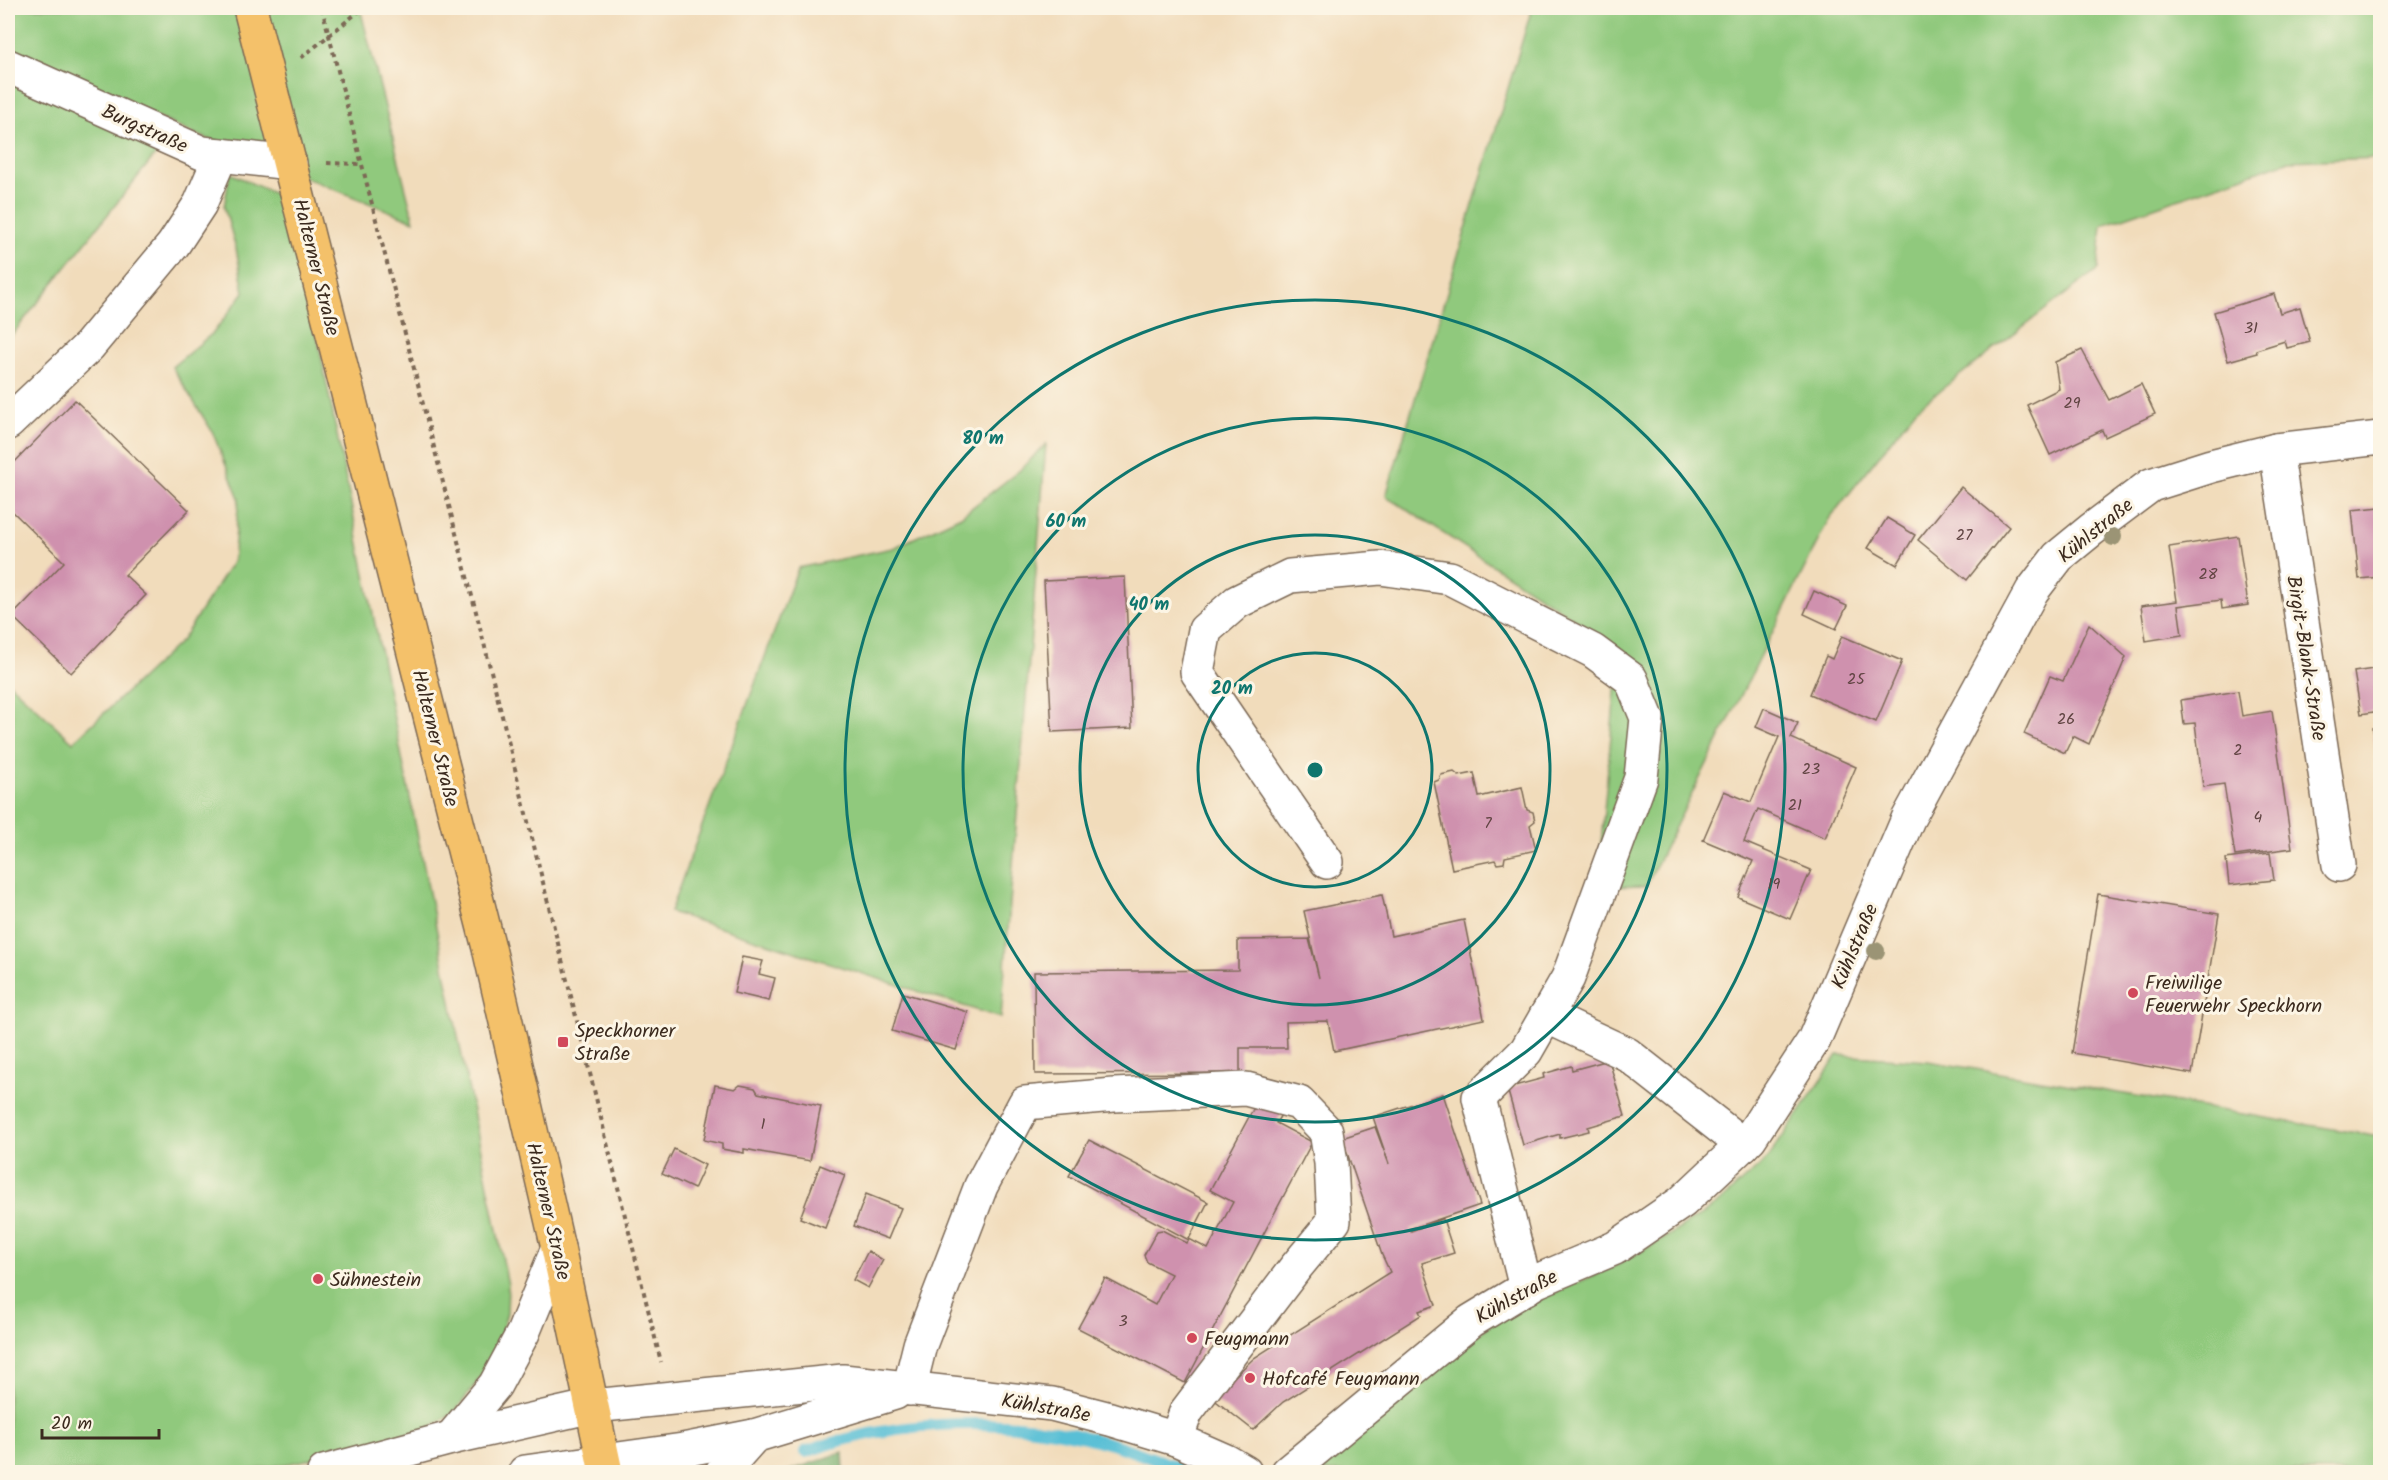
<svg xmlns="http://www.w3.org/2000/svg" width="2388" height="1480" viewBox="0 0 2388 1480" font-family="Kalam,sans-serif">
  <rect width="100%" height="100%" fill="#fcf5e5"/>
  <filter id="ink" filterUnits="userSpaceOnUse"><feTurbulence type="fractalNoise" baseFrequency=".0167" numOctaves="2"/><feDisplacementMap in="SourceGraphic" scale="12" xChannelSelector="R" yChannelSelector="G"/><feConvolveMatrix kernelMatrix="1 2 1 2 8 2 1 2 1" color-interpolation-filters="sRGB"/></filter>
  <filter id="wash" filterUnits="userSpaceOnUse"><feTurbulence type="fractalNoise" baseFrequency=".008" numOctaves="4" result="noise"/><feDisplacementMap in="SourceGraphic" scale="24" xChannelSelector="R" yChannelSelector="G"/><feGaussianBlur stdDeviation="1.35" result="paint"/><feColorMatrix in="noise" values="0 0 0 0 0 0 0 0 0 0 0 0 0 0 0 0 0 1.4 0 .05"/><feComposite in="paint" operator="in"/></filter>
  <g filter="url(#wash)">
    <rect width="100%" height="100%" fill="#f1dcbb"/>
    <g fill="#90c97d" stroke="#667a4e" stroke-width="1.5">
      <path d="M8,8h352l54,213 -226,-90 -180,-80z"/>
      <path d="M1532,8h848v150l-93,3 -185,64 -4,44 -182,140 -87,110 -183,367 -49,1 22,-239 -233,-152z"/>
      <path d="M8,74l155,71 -155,195z"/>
      <path d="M230,173l60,28 218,1084 -1,28 -14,48 -39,52 -27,16 -94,26 -89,17h-236v-790l65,60 109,-102 51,-79 6,-63 -27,-67 -40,-64 42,-35 30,-40 -8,-44 -12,-41z"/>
      <path d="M1046,444l-45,574 -331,-106 128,-344 95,-20 68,-32 59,-46z"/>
      <path d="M1838,1055l90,6 452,76v335h-1063l182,-155 112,-49 52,-29 52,-33 54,-49z"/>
    </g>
    <path fill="#74ad6c" stroke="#586c45" stroke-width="1.5" d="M843,1452l1,20h-60h2z"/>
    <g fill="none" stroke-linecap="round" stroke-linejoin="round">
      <path stroke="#58bfd6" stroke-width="12" d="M805,1452c97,-35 211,-37 310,-7 24,8 49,18 73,26"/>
    </g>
    <g id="blocks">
      <g fill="#cf91ae">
        <path d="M2274,294l6,19 20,-6 10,35 -23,6 -2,-7 -29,9 1,3 -29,8 -14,-49z"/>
        <path d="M2082,350l27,50 32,-16 14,30 -50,23 -3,-7 -52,25 -23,-50 32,-16 -4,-27z"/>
        <path d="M75,400l114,110 -64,65 21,20 -75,78 -59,-57 52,-54 -56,-55v-38z"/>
        <path d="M1961,487l48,40 -42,53 -49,-40z"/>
        <path d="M2380,507v70l-21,2 -7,-69z"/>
        <path d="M1887,518l28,17 -18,30 -29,-17z"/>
        <path d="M2238,536l10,69 -26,4 -1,-9 -43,6 4,29 -36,6 -5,-35 36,-5 -8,-54z"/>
        <path d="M1125,577l7,151 -80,4 -8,-151z"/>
        <path d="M1814,591l33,15 -11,23 -32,-15z"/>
        <path d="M2089,624l37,33 -37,87 -16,-8 -8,17 -41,-19 26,-58 13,5z"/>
        <path d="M1842,636l60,25 -26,61 -66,-28 16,-38 6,3z"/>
        <path d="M2380,668v43l-19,3 -7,-42z"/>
        <path d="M2238,691l4,25 30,-5 20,137 -57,8 -11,-72 -21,3 -8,-64 -11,1 -3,-24z"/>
        <path d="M1764,708l34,15 -7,15 65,29 -31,71 -67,-29 -7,16 -7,17 67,28 -21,49 -52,-22 15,-36 -50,-21 21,-49 27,11 28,-65 -23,-10z"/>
        <path d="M2380,727v46h-1l-6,-45z"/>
        <path d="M1454,772l5,4 15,-3 5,24 43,-10 5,23 6,2 2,9 -5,4 6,25 -31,7 -1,6 -7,1 -2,-4 -43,9 -18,-87 5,-2 2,-5z"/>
        <path d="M2270,853l4,27 -45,5 -3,-26z"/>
        <path d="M2098,894l121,20 -27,160 -120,-21z"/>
        <path d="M1382,895l9,41 73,-16 20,99 -150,32 -6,-30 -42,1 1,26h-47v25l-205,1 -1,-102 204,-2v-30l71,-1 10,39 -15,-67z"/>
        <path d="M742,957l21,4 -4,13 16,4 -6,23 -35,-8z"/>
        <path d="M903,993l65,19 -12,38 -64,-19z"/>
        <path d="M1609,1060l16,56 -37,11 1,4 -29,7v-4l-37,11 -16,-57 37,-10 -1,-4 28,-8 1,4z"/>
        <path d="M715,1085l20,4 5,-4 15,3 3,5 63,13 -11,55 -66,-12v4l-22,-4v-5l-18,-4z"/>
        <path d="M1443,1094l37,111 -70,24 1,2 32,-12 11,34 -32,10 14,42 -17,6 2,4 -138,87 -30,28 -41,-32 42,-40 136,-86 -8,-17 -40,-117 33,-11 14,37 -16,-47z"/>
        <path d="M1258,1100l24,13 -6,10 36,19 -127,241 -107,-55 27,-50 50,27 16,-31 -24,-12 -3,-7 13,-24 5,-1 25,13 2,-3 -120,-64 20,-36 119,62 -19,37 19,10 25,-47 -23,-12z"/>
        <path d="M674,1149l31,16 -11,24 -32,-15z"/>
        <path d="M820,1165l25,10 -20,53 -25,-10z"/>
        <path d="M866,1194l35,14 -13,31 -34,-13z"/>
        <path d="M868,1251l15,9 -15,28 -15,-8z"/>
      </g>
    </g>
  </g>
  <g filter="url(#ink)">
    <use href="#blocks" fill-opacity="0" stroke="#7b6855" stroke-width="1.5"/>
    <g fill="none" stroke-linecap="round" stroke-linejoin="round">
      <g stroke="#7b6855" stroke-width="36">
        <g id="minor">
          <path d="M8,66l194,87 88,10"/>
          <path d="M8,423l81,-77 84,-101 27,-41 21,-49"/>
          <path d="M2276,450l63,415"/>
          <path d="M1327,862l-130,-190 8,-42 32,-28 53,-26 90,-8 70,10 143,73 38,28 16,39 -6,60 -73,200 -42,73 -47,47 47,190"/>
          <path d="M1546,1016l81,38 116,91"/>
          <path d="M909,1389l11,-44 61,-159 44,-83 89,-8 132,-6 53,14 27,28 5,32 3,58 -38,46 -110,145 -10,27"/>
          <path d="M451,1438l44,-53 28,-52 35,-85"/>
          <path d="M324,1472l127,-34 142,-32 250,-25 209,23 58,15 66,20 50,22 19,11"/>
          <path d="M525,1472l158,-22 71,-14 141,-43"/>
          <path d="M722,1472l32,-36"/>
          <path d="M1288,1472l183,-151 66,-40 78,-33 67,-46 68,-64 64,-98 94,-221 124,-228 26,-34 33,-27 60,-45 60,-19 65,-16 104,-12"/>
        </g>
      </g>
      <g stroke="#7b6855" stroke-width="36">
        <path id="major" d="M250,8l239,940 69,300 48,224"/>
      </g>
      <g stroke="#7b6855" stroke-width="4" stroke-dasharray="4.5 4.5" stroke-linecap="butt">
        <path d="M322,8l165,647 174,707"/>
        <path d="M301,58l62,-50"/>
        <path d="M327,163l35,1"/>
      </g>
      <use href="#minor" stroke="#fff" stroke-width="33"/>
      <use href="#major" stroke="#f4c16a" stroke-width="33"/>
    </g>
    <g fill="#9b9474">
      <circle cx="2113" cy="537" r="9"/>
      <circle cx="1876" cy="951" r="9"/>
    </g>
  </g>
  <g fill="none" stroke="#0f766e" stroke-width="3">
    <circle cx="1315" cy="770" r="117"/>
    <circle cx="1315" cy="770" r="235"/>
    <circle cx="1315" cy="770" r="352"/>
    <circle cx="1315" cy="770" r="470"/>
  </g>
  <g fill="#d1495b" stroke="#fcf5e5" stroke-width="2">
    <circle cx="2133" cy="993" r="6"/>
    <rect x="557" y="1036" width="12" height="12" rx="3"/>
    <circle cx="318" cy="1279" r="6"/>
    <circle cx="1192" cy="1338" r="6"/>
    <circle cx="1250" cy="1378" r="6"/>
  </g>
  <g text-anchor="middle" stroke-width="6" stroke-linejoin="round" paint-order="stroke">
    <g font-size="16" fill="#604442">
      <text x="2251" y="333">31</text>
      <text x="2072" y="408">29</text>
      <text x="1964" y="540">27</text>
      <text x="2208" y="579">28</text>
      <text x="1856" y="684">25</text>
      <text x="2066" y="724">26</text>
      <text x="2238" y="755">2</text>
      <text x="1811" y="774">23</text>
      <text x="1795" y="810">21</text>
      <text x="2258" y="822">4</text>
      <text x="1488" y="828">7</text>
      <text x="1774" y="889">19</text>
      <text x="763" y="1129">1</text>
      <text x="1123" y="1326">3</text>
    </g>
    <g font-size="20" fill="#3b2a1e" stroke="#fcf5e5">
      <text transform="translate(145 128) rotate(24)" y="7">Burgstraße</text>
      <text transform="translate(317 267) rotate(76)" y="7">Halterner Straße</text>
      <text transform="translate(2095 530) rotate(-39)" y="7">Kühlstraße</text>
      <text transform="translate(2307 658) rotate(81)" y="7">Birgit-Blank-Straße</text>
      <text transform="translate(436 738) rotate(76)" y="7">Halterner Straße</text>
      <text transform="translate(1854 946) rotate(-67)" y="7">Kühlstraße</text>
      <text transform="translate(549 1211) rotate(77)" y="7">Halterner Straße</text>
      <text transform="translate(1516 1296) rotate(-29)" y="7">Kühlstraße</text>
      <text transform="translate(1046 1407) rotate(10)" y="7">Kühlstraße</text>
    </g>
    <g font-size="20" fill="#3b2a1e" stroke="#fcf5e5" text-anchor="start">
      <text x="2145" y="989">Freiwilige<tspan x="2145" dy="23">Feuerwehr Speckhorn</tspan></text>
      <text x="575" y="1037">Speckhorner<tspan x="575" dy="23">Straße</tspan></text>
      <text x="330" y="1286">Sühnestein</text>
      <text x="1204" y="1345">Feugmann</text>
      <text x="1262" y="1385">Hofcafé Feugmann</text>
    </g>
  </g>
  <circle cx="1315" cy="770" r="9" fill="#0f766e" stroke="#fcf5e5" stroke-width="3"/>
  <g font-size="18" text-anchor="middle" font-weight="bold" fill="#0f766e" stroke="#fcf5e5" stroke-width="6" stroke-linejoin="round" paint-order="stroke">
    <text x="983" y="444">80 m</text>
    <text x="1066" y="527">60 m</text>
    <text x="1149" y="610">40 m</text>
    <text x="1232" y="694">20 m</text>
  </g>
  <rect width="2388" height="1480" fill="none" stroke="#fcf5e5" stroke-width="30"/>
  <path d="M42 1429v9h117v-9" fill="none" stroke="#3b2a1e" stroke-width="3"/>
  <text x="51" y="1429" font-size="18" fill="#3b2a1e" stroke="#fcf5e5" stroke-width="4.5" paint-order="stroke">20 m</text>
</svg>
